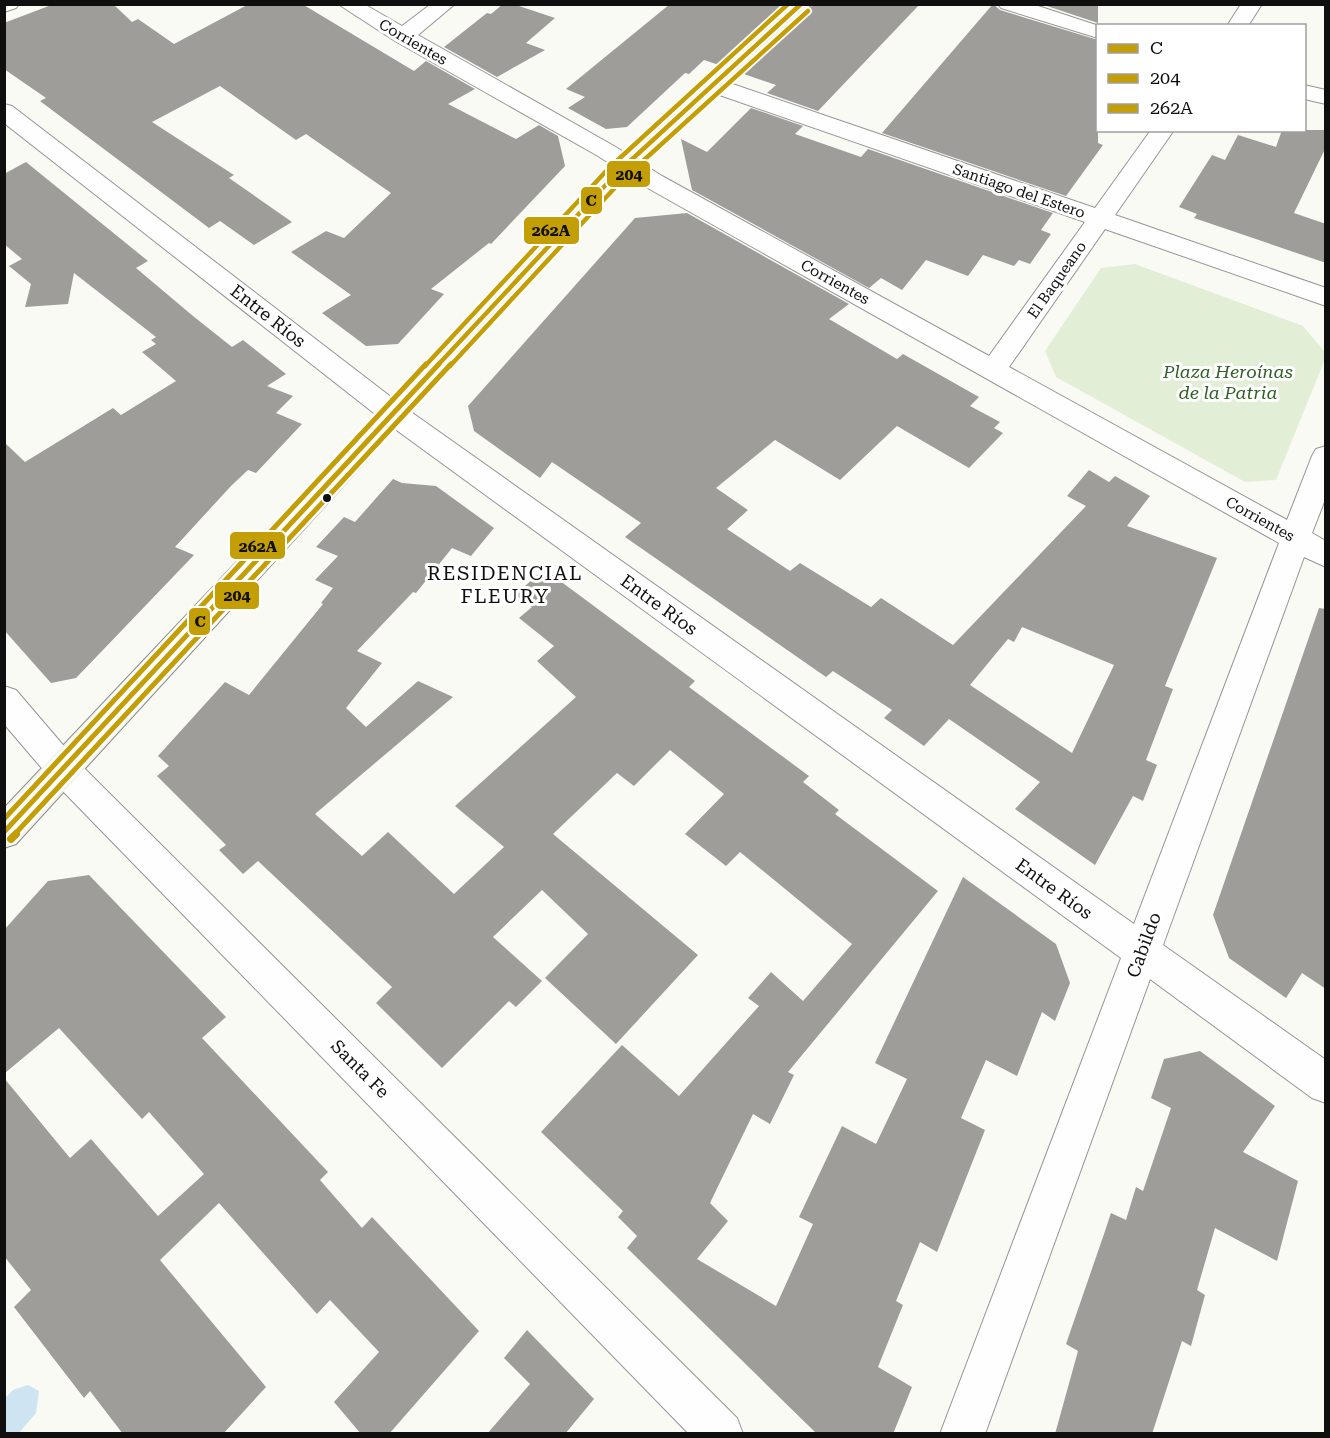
<svg xmlns="http://www.w3.org/2000/svg" width="1330" height="1438" viewBox="0 0 1330 1438" font-family="'Roboto Serif',serif">
  <rect width="100%" height="100%" fill="#fafaf5"/>
  <path fill="#e3eed7" d="M1135,264l168,62 22,26v7l-49,121 -31,2 -189,-105 -11,-26 56,-83z"/>
  <path fill="#cee4f2" d="M28,1385l11,6 -3,22 -17,20h-14v-35l8,-8z"/>
  <g fill="#9e9d9a" fill-rule="evenodd">
    <path d="M54,4h59l19,18 6,-3 36,25 75,-40h53l112,67 12,-10 49,28 -27,15 68,35 23,-14 19,11 7,30 -74,78 -2,-1 -58,46 13,5 -46,50 -32,2 -44,-33 29,-18 -60,-43 35,-21 18,7 47,-45 -85,-59 -10,6 -76,-54 -68,36 82,53 -5,3 63,44 -38,23 -34,-24 -11,7 -169,-127 6,-3 -42,-29v-46z"/>
    <path d="M503,4h10l42,14 -29,25 19,7 -48,27 -53,-30 43,-34 4,1z"/>
    <path d="M670,4h115l-66,61 -15,-5 -15,14 -4,-1 -58,54 -21,2 -38,-21 17,-11 -19,-8z"/>
    <path d="M814,4h106l-102,107 -51,-18 9,-8 -35,-12z"/>
    <path d="M993,4l7,6 98,30v103l5,2 -37,51 -184,-63z"/>
    <path d="M1041,4h57v19z"/>
    <path d="M751,108l52,18 -8,8 66,23 7,-8 185,64 -12,17 10,4 -21,30 -11,-4 -5,6 -31,-11 -15,21 -42,-16 -24,30 -21,-12 -12,10 -177,-98 -11,-51 26,13z"/>
    <path d="M1282,130h44v17l-32,66 32,11v39l-132,-45 3,-4 -18,-7 33,-52 13,5 13,-25 38,12z"/>
    <path d="M26,162l122,99 -12,7 57,48 39,31 11,-7 43,34 -19,12 26,10 -17,17 26,11 -46,49 -8,-3 -17,16 -56,61 19,8 -92,96 -26,27 -25,5 -47,-53v-188l21,20 88,-54 8,7 55,-34 -34,-29 14,-8 -5,-4 5,-3 -82,-64 -6,31 -43,3 6,-23 -22,-18 13,-7 -18,-15v-70z"/>
    <path d="M687,213l162,91 -20,15 68,40 6,-5 76,43 -9,9 30,16 -6,6 9,5 -34,35 -72,-42 -57,54 -65,-40 -59,48 32,22 -21,19 63,42 10,-8 71,44 10,-9 72,47 133,-139 -19,-10 22,-26 20,12 6,-6 35,20 -23,30 90,32 -52,128 8,3 -27,71 11,5 -14,36 -10,-5 -38,69 -80,-56 25,-27 -91,-63 -25,27 -40,-28 8,-8 -59,-39 -7,6 -201,-140 16,-14 -89,-61 -12,16 -66,-47 -6,-25 167,-188zM1022,627l92,38 -42,88 -102,-68 38,-46 6,3z"/>
    <path d="M393,479l9,4 34,3 58,42 -23,28 -19,-8 -36,45 -3,-1 -56,59 25,12 -36,45 20,19 52,-46 35,16 -138,117 47,42 26,-24 66,62 50,-47 -49,-41 121,-109 -39,-36 17,-15 -35,-28 13,-11 -17,-12 29,-26 151,112 -6,6 120,89 -6,6 36,28 -4,4 103,77 -150,181 6,3 -24,49 -17,-10 -43,89 18,18 -31,38 79,47 37,-82 -14,-7 43,-91 34,18 31,-65 -32,-16 88,-186 93,67 14,39 -15,38 -13,-9 -25,64 -31,-16 -25,58 24,12 -48,122 -17,-10 -24,59 7,4 -25,62 34,20 -19,47h-76l-190,-186 10,-12 -19,-19 5,-6 -82,-79 81,-87 57,51 80,-90 -11,-8 23,-26 32,29 49,-57 -112,-92 -14,14 -41,-32 39,-40 -54,-44 -36,36 -17,-13 -64,61 145,121 -82,89 -71,-66 43,-44 -46,-44 -49,47 49,44 -26,26 -7,-6 -67,67 -66,-65 16,-16 -134,-126 -15,13 -24,-24 7,-5 -69,-69 12,-10 -11,-10 67,-74 24,13 74,-91 -2,-1 12,-15 -18,-8 23,-24 -22,-9 28,-30 11,5z"/>
    <path d="M1319,608l7,1v380l-24,-16 -16,25 -57,-40 -16,-43z"/>
    <path d="M89,875l137,142 -24,21 126,134 -8,8 42,48 10,-11 107,114 -90,103h-28l-27,-32 45,-50 -49,-52 -13,14 -98,-111 -59,57 106,127 -43,47h-100l-33,-43 -6,7 -70,-91 17,-17 -27,-34v-178l66,80 21,-19 67,77 46,-42 -55,-62 -7,7 -83,-91 -54,45 -1,-143 44,-49z"/>
    <path d="M1200,1051l75,55 -32,46 55,29 -21,80 -62,-33 -18,62 8,5 -14,51 -9,-5 -30,93h-97l23,-83 -12,-7 38,-110 7,-21 15,7 10,-33 7,4 28,-83 -20,-10 13,-39z"/>
    <path d="M527,1330l67,69 -29,35h-78l43,-50 -26,-26z"/>
  </g>
  <g fill="none" stroke-linecap="round" stroke-linejoin="round">
    <g stroke="#959593" stroke-width="2">
      <g id="minor">
        <path d="M4,4h15l-3,4 -12,4z"/>
        <path d="M338,4h26l38,22 29,-22h24l-37,31 196,111 48,30 327,180 96,-134 -380,-132 -3,-5 3,-5h16l374,128 56,-78h23l-59,85 211,73v18l-221,-77 -96,138 278,153 25,-64 4,-7 10,-3v51l-14,36 14,8v26l-22,-10 -141,388 163,115v43l-14,-5 -162,-119 -165,455h-45l181,-476 -737,-537 -380,-298v-19l8,2 392,301 730,517 145,-381 -635,-357 -46,-30 -203,-115z"/>
        <path d="M998,4h34l67,22 -1,12 -97,-30z"/>
        <path d="M1241,4h21l-14,22h-21z"/>
        <path d="M1304,85l22,5v14l-22,-5z"/>
        <path d="M4,686l12,4 59,69 662,659 6,16h-54l-638,-655 -47,-55z"/>
      </g>
    </g>
    <g stroke="#8b8b89" stroke-width="2">
      <path id="secondary" d="M789,4h23l-188,175 -608,665 -12,4v-40l604,-639z"/>
    </g>
    <use href="#minor" fill="#fefefe" fill-rule="evenodd"/>
    <use href="#secondary" fill="#f4f3eb" fill-rule="evenodd"/>
    <g stroke="#fff" stroke-width="8">
      <path id="bus-1-far1" d="M437,366l179,-192 185,-170"/>
    </g>
    <g stroke="#fff" stroke-width="10">
      <path id="bus-1" d="M4,832l435,-468"/>
    </g>
    <g stroke="#fff" stroke-width="8">
      <path id="bus-2-far2" d="M450,366l172,-186 186,-169"/>
    </g>
    <g stroke="#fff" stroke-width="10">
      <path id="bus-2-far1" d="M14,835l437,-471"/>
    </g>
    <g stroke="#fff" stroke-width="12">
      <path id="bus-2" d="M11,839l5,-5"/>
    </g>
    <g stroke="#fff" stroke-width="8">
      <path id="bus-3-far1" d="M425,366l184,-198 179,-164"/>
    </g>
    <g stroke="#fff" stroke-width="10">
      <path id="bus-3" d="M4,819l422,-455"/>
    </g>
    <use href="#bus-1-far1" stroke="#c39e04" stroke-width="4.5"/>
    <use href="#bus-1" stroke="#c39e04" stroke-width="5"/>
    <use href="#bus-2-far2" stroke="#c39e04" stroke-width="4.5"/>
    <use href="#bus-2-far1" stroke="#c39e04" stroke-width="5"/>
    <use href="#bus-2" stroke="#c39e04" stroke-width="8"/>
    <use href="#bus-3-far1" stroke="#c39e04" stroke-width="4.5"/>
    <use href="#bus-3" stroke="#c39e04" stroke-width="5"/>
  </g>
  <circle fill="#0f0f0f" stroke="#fff" stroke-width="2" cx="327" cy="498" r="5"/>
  <g text-anchor="middle" stroke-width="6" stroke-linejoin="round" paint-order="stroke">
    <g font-size="15" fill="#0f0f0f" stroke="#fff">
      <text transform="translate(413 42) rotate(30)" y="5">Corrientes</text>
      <text transform="translate(1019 191) rotate(19)" y="5">Santiago del Estero</text>
      <text transform="translate(1057 280) rotate(-55)" y="5">El Baqueano</text>
      <text transform="translate(835 282) rotate(29)" y="5">Corrientes</text>
      <text transform="translate(1260 519) rotate(29)" y="5">Corrientes</text>
    </g>
    <g font-size="18" fill="#0f0f0f" stroke="#fff">
      <text transform="translate(268 316) rotate(38)" y="6">Entre Ríos</text>
      <text transform="translate(659 605) rotate(36)" y="6">Entre Ríos</text>
      <text transform="translate(1054 889) rotate(36)" y="6">Entre Ríos</text>
      <text transform="translate(1144 945) rotate(-70)" y="6">Cabildo</text>
      <text transform="translate(360 1069) rotate(45)" y="6">Santa Fe</text>
    </g>
    <g font-size="18" font-style="italic" fill="#2f6025" stroke="#fff">
      <text x="1228" y="378">Plaza Heroínas<tspan x="1228" dy="21">de la Patria</tspan></text>
    </g>
    <g font-size="20" letter-spacing="1.5" fill="#0f0f0f" stroke="#fff">
      <text x="505" y="580">RESIDENCIAL<tspan x="505" dy="23">FLEURY</tspan></text>
    </g>
  </g>
  <g stroke="#fff" stroke-width="2">
    <rect x="606" y="160" width="45" height="28" rx="6" fill="#c39e04"/>
    <rect x="580" y="186" width="23" height="29" rx="6" fill="#c39e04"/>
    <rect x="523" y="216" width="57" height="29" rx="6" fill="#c39e04"/>
    <rect x="229" y="531" width="57" height="29" rx="6" fill="#c39e04"/>
    <rect x="214" y="581" width="46" height="29" rx="6" fill="#c39e04"/>
    <rect x="188" y="607" width="23" height="29" rx="6" fill="#c39e04"/>
  </g>
  <g font-size="16" text-anchor="middle" font-weight="bold" fill="#111">
    <text x="629" y="180">204</text>
    <text x="591" y="206">C</text>
    <text x="551" y="236">262A</text>
    <text x="258" y="552">262A</text>
    <text x="237" y="601">204</text>
    <text x="200" y="627">C</text>
  </g>
  <rect width="1330" height="1438" fill="none" stroke="#0f0f0f" stroke-width="12"/>
  <rect x="1096" y="24" width="210" height="108" fill="#ffffff" stroke="#9f9f9f" stroke-width="1.5"/>
  <rect x="1108" y="44" width="30" height="9" fill="#c39e04" stroke="#9f9f9f" stroke-width="1.5"/>
  <text x="1150" y="54" font-size="18" fill="#0f0f0f">C</text>
  <rect x="1108" y="74" width="30" height="9" fill="#c39e04" stroke="#9f9f9f" stroke-width="1.5"/>
  <text x="1150" y="84" font-size="18" fill="#0f0f0f">204</text>
  <rect x="1108" y="104" width="30" height="9" fill="#c39e04" stroke="#9f9f9f" stroke-width="1.5"/>
  <text x="1150" y="114" font-size="18" fill="#0f0f0f">262A</text>
</svg>
